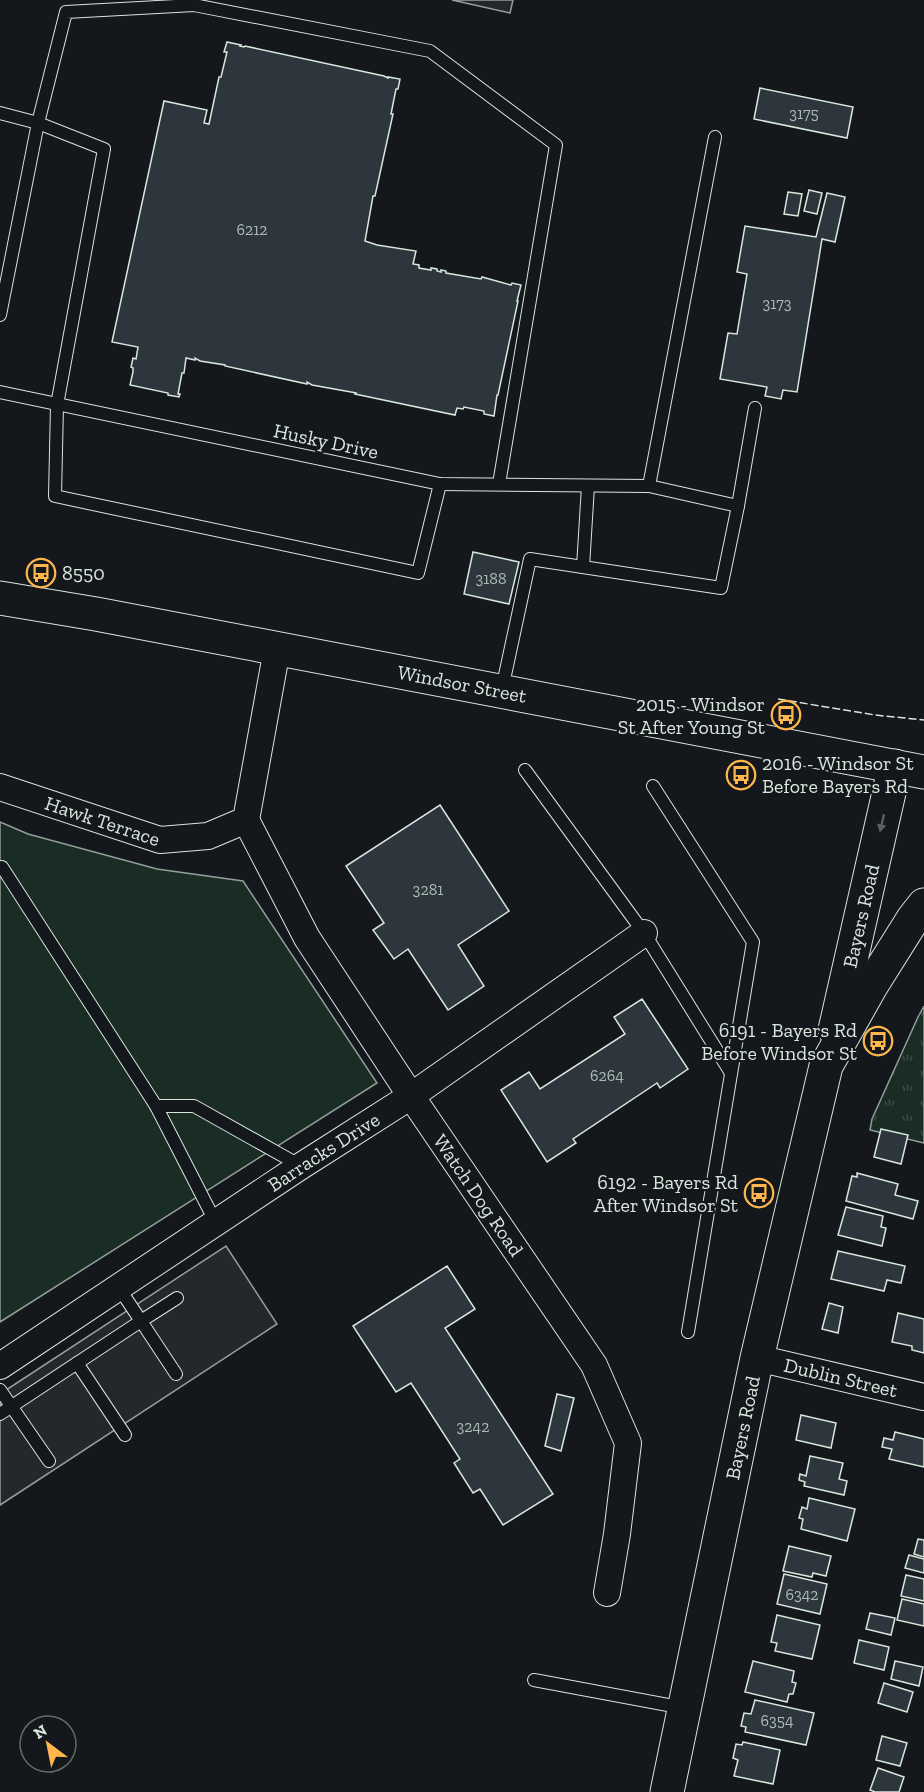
<svg xmlns="http://www.w3.org/2000/svg" width="924" height="1792" viewBox="0 0 924 1792" font-family="'Zilla Slab',serif">
  <defs>
    <pattern id="park-tufts" width="24" height="20" patternUnits="userSpaceOnUse" patternTransform="scale(1.5)"><rect width="24" height="20" fill="#1a2d24"/><path d="M3 7l-1-3M5 7V3M7 7l1-3M15 17l-1-3M17 17v-4M19 17l1-3" fill="none" stroke="#3b4b43"/></pattern>
  </defs>
  <rect width="100%" height="100%" fill="#14181c"/>
  <path fill="#1a2d24" stroke="#939e99" stroke-width="1.5" d="M0,822l28,12 129,35 86,12 134,202 -377,239z"/>
  <path fill="url(#park-tufts)" stroke="#939e99" stroke-width="1.5" d="M924,1006v137l-54,-13 2,-11 46,-102z"/>
  <g fill="#24282b" stroke="#939e99" stroke-width="1.5">
    <path d="M452,0h61l-3,13z"/>
    <path d="M226,1246l51,78 -277,181v-111z"/>
  </g>
  <g fill="#2c363c" stroke="#d8e6dc" stroke-width="1.5">
    <path d="M227,42l14,3 -1,1 4,1 1,-1 139,30 4,2v-1l12,2 -2,10h-2l-5,25h2l-18,82h-2l-8,45 12,4 39,6 -3,13 6,1v3l12,2v-2l6,1v2l4,1v-2l5,1v2l35,6 1,-2 29,8 1,-2 9,2 -4,16h1l-20,94h-1l-3,21 -10,-2v-3l-20,-4 -1,2 -6,-1 -2,7 -100,-21 1,-1 -5,-1 -39,-7 -5,-3v2l-82,-18v-1l-25,-4 -5,-3v2l-9,-2 -2,15h-2l-4,21h2l-1,3 -11,-2v-2l-38,-8 3,-13v-4l-2,-1 2,-9 3,1 2,-12 -26,-5 52,-241 43,9 -3,13 5,1 10,-47h2l6,-25h-3z"/>
    <path d="M760,88l93,19 -6,31 -93,-19z"/>
    <path d="M809,190l13,3 -5,21 -13,-3z"/>
    <path d="M788,192l14,2 -4,22 -14,-2z"/>
    <path d="M827,193l18,4 -10,45 -13,-3 -25,153 -14,-2 -2,9 -16,-3 2,-9 -47,-8 8,-46 9,1 10,-60 -10,-2 8,-46 71,11z"/>
    <path d="M473,552l46,10 -10,42 -45,-10z"/>
    <path d="M440,805l69,106 -51,34 26,41 -36,24 -40,-61 -14,10 -21,-29 11,-7 -38,-57z"/>
    <path d="M642,999l46,70 -28,19 -3,-5 -84,56 3,4 -29,19 -46,-72 28,-18 11,17 85,-55 -11,-17z"/>
    <path d="M881,1129l27,6 -7,29 -27,-7z"/>
    <path d="M857,1173l41,11 -3,11 23,6 -5,18 -67,-18 6,-25 5,1z"/>
    <path d="M846,1207l37,9 -2,11 5,1 -4,18 -44,-11z"/>
    <path d="M838,1251l67,15 -4,17 -14,-3 -3,11 -53,-12z"/>
    <path d="M447,1266l28,43 -30,19 108,166 -50,31 -23,-36 -7,4 -19,-30 6,-4 -49,-76 -15,9 -43,-66z"/>
    <path d="M829,1303l14,4 -5,26 -16,-4z"/>
    <path d="M898,1313l26,6v34l-12,-3v-4l-20,-4z"/>
    <path d="M557,1394l17,4 -13,53 -16,-5z"/>
    <path d="M801,1415l35,8 -5,25 -35,-8z"/>
    <path d="M895,1432l29,7v28l-35,-8 3,-10 -10,-2 2,-9 9,2z"/>
    <path d="M810,1456l33,7 -4,16 8,2 -3,14 -40,-9 1,-4 -6,-2 1,-6 6,2z"/>
    <path d="M809,1498l46,11 -8,32 -46,-12 2,-10 -4,-1 3,-11 5,2z"/>
    <path d="M918,1539l6,1v17l-10,-3z"/>
    <path d="M789,1546l42,10 -5,20 -13,-3 -1,4 -29,-6z"/>
    <path d="M909,1555l15,4v14l-19,-5z"/>
    <path d="M784,1574l43,10 -7,30 -43,-10z"/>
    <path d="M906,1575l18,4v22l-23,-5z"/>
    <path d="M902,1599l22,5v22l-27,-6z"/>
    <path d="M870,1613l25,5 -4,17 -25,-6z"/>
    <path d="M777,1615l43,10 -8,34 -37,-8 2,-8 -6,-1z"/>
    <path d="M859,1640l30,7 -5,23 -30,-7z"/>
    <path d="M753,1661l41,10 -2,11 4,1 -3,11h-4l-2,8 -42,-10z"/>
    <path d="M895,1661l28,6 -4,19 -28,-7z"/>
    <path d="M884,1683l29,9 -6,20 -29,-9z"/>
    <path d="M755,1700l59,13 -8,32 -61,-13 1,-5 -5,-1 3,-13 7,1z"/>
    <path d="M882,1736l25,7 -7,23 -24,-6z"/>
    <path d="M743,1742l37,8 -7,34 -39,-8 4,-16 -5,-2 3,-14 6,1z"/>
    <path d="M878,1768l26,9 -5,15h-24l-5,-2z"/>
  </g>
  <g fill="none" stroke-linecap="round" stroke-linejoin="round">
    <g stroke="#d8e6dc" stroke-width="14">
      <g id="lane">
        <path d="M0,113l38,10 66,26 -47,256 -2,91 363,77 22,-89"/>
        <path d="M715,137l-66,349 89,20 17,-98"/>
        <path d="M0,315l38,-192 28,-111 128,-7 236,46 126,94 -57,339"/>
        <path d="M0,392l440,92 209,2"/>
        <path d="M583,567l5,-81"/>
        <path d="M502,689l28,-130 191,29 17,-82"/>
        <path d="M525,770l119,163 87,140"/>
        <path d="M653,786l100,156 -65,390"/>
        <path d="M2,867l154,239 60,117"/>
        <path d="M156,1106h38l107,60"/>
        <path d="M77,1363l48,72"/>
        <path d="M176,1374l-35,-53 36,-23"/>
        <path d="M0,1390l49,71"/>
        <path d="M0,1414l141,-93 -22,-33"/>
        <path d="M534,1680l150,28"/>
      </g>
    </g>
    <g stroke="#d8e6dc" stroke-width="28">
      <g id="street">
        <path id="s1" d="M0,787l160,53 48,-4 38,-16 31,-171"/>
        <path id="s2" d="M246,820l61,118 104,158 183,269 34,78 -11,91 -10,59"/>
        <path id="s3" d="M757,1358l167,39"/>
        <path id="s4" d="M0,1366l301,-200 110,-70 233,-163"/>
      </g>
    </g>
    <g stroke="#d8e6dc" stroke-width="35">
      <g id="secondary">
        <path id="s5" d="M0,598l96,16 828,158"/>
        <path id="s6" d="M835,1030l60,-264"/>
        <path id="s7" d="M667,1792l90,-434 69,-292 45,-80 42,-67 11,-14"/>
      </g>
    </g>
    <use href="#lane" stroke="#14181c" stroke-width="12"/>
    <use href="#street" stroke="#14181c" stroke-width="26"/>
    <use href="#secondary" stroke="#14181c" stroke-width="33"/>
    <path stroke="#d8e6dc" stroke-width="1.5" stroke-dasharray="8 3" stroke-linecap="butt" d="M778,699l97,16 49,5"/>
  </g>
  <defs><path id="oneway-solid" d="M-6-.8H1V-3.2L6.5 0L1 3.2V.8H-6Z" transform="scale(1.5)"/></defs>
  <use fill="#59605f" href="#oneway-solid" transform="translate(882 823) rotate(103)"/>
  <defs>
    <g id="bus-ring" transform="scale(1.5)"><circle r="9.5" fill="#14181c" stroke="#ffb74d" stroke-width="1.5"/><path d="M-5-6H5V4H4V6H2V4H-2V6H-4V4H-5ZM-3.5-4V0h7V-4ZM-3.5 1.2v1.5H-2V1.2ZM2 1.2v1.5H3.5V1.2Z" fill="#ffb74d"/></g>
  </defs>
  <g fill-rule="evenodd">
    <use href="#bus-ring" x="41" y="573"/>
    <use href="#bus-ring" x="786" y="715"/>
    <use href="#bus-ring" x="741" y="775"/>
    <use href="#bus-ring" x="878" y="1041"/>
    <use href="#bus-ring" x="759" y="1193"/>
  </g>
  <g text-anchor="middle" stroke-width="4.5" stroke-linejoin="round" paint-order="stroke">
    <g font-size="16" fill="#adbab4">
      <text x="804" y="119">3175</text>
      <text x="252" y="235">6212</text>
      <text x="777" y="309">3173</text>
      <text x="491" y="584">3188</text>
      <text x="428" y="895">3281</text>
      <text x="607" y="1081">6264</text>
      <text x="473" y="1432">3242</text>
      <text x="802" y="1600">6342</text>
      <text x="777" y="1726">6354</text>
    </g>
    <g font-size="20" fill="#d8e6dc" stroke="#14181c">
      <text transform="translate(326 441) rotate(12)" y="7">Husky Drive</text>
      <text dy="7" stroke="none"><textPath href="#s5" startOffset="470">Windsor Street</textPath></text>
      <text dy="7" stroke="none"><textPath href="#s1" startOffset="108">Hawk Terrace</textPath></text>
      <text dy="7" stroke="none"><textPath href="#s6" startOffset="117">Bayers Road</textPath></text>
      <text dy="7" stroke="none"><textPath href="#s4" startOffset="388">Barracks Drive</textPath></text>
      <text dy="7" stroke="none"><textPath href="#s2" startOffset="442">Watch Dog Road</textPath></text>
      <text dy="7" stroke="none"><textPath href="#s3" startOffset="86">Dublin Street</textPath></text>
      <text dy="7" stroke="none"><textPath href="#s7" startOffset="372">Bayers Road</textPath></text>
    </g>
    <g font-size="20" fill="#d8e6dc" stroke="#14181c" text-anchor="end">
      <text x="62" y="580" text-anchor="start">8550</text>
      <text x="765" y="711">2015 - Windsor<tspan x="765" dy="23">St After Young St</tspan></text>
      <text x="762" y="770" text-anchor="start">2016 - Windsor St<tspan x="762" dy="23">Before Bayers Rd</tspan></text>
      <text x="857" y="1037">6191 - Bayers Rd<tspan x="857" dy="23">Before Windsor St</tspan></text>
      <text x="738" y="1189">6192 - Bayers Rd<tspan x="738" dy="23">After Windsor St</tspan></text>
    </g>
  </g>
  <g transform="translate(48 1744) rotate(328)"><circle r="28" fill="#14181c" stroke="#626a69" stroke-width="1.5"/>
  <path d="M0-4.5L10 22L0 15L-10 22Z" fill="#ffb74d"/>
  <text y="-9" font-size="16" font-weight="bold" text-anchor="middle" fill="#d8e6dc">N</text>
  </g>
</svg>
